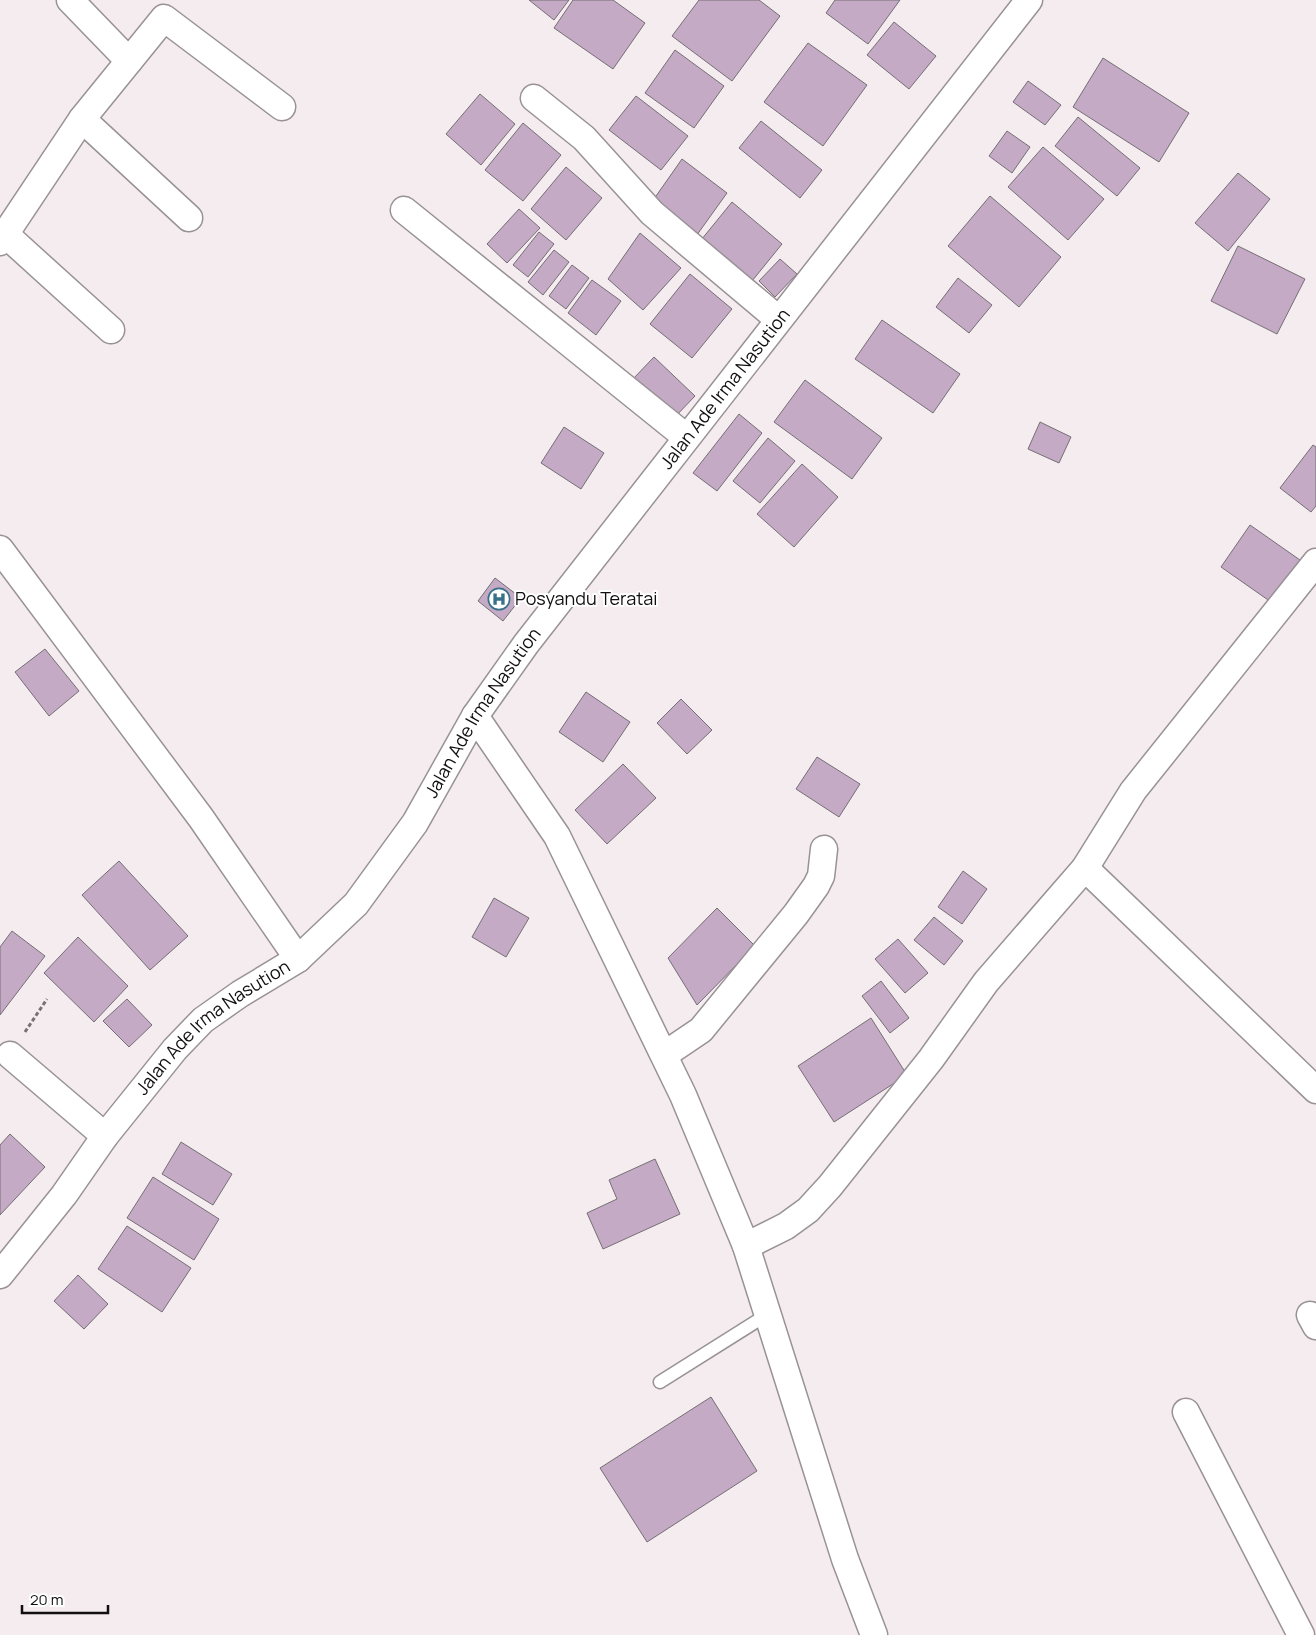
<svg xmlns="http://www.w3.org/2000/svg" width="1316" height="1635" viewBox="0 0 1316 1635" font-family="Manrope,sans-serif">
  <rect width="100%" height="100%" fill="#f4ecef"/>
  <g fill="#c4aac4" stroke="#746f74">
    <path d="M529,0h40l-15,20z"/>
    <path d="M573,0h40l32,23 -32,46 -59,-41z"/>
    <path d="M699,0h60l21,16 -48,65 -60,-45z"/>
    <path d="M835,0h65l-32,44 -42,-31z"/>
    <path d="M894,22l42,34 -27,33 -42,-34z"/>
    <path d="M808,43l59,42 -44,61 -59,-44z"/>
    <path d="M675,50l49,36 -30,42 -49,-35z"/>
    <path d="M1103,58l86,55 -30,49 -86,-55z"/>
    <path d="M1028,81l33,24 -16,20 -32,-23z"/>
    <path d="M480,94l35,30 -34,41 -35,-31z"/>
    <path d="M636,96l52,40 -27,34 -52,-40z"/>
    <path d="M1078,117l62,51 -23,28 -62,-50z"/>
    <path d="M761,121l61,49 -22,28 -61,-50z"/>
    <path d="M523,123l38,32 -38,46 -38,-31z"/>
    <path d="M1007,131l23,16 -18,26 -23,-17z"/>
    <path d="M1043,147l61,52 -36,41 -60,-53z"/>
    <path d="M682,159l45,34 -33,46 -45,-33z"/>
    <path d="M566,167l36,31 -36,42 -35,-31z"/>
    <path d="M1238,173l32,26 -42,52 -33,-28z"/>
    <path d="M990,196l71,61 -42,50 -71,-61z"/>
    <path d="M732,202l50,42 -34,42 -51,-41z"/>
    <path d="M519,209l21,19 -33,35 -20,-19z"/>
    <path d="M539,232l15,12 -26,33 -15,-12z"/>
    <path d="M640,233l41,35 -38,42 -35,-31z"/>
    <path d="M1238,246l67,33 -28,55 -66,-33z"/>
    <path d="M554,250l15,12 -26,33 -15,-13z"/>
    <path d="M780,259l17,15 -22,23 -16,-16z"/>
    <path d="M572,265l17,13 -23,31 -17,-13z"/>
    <path d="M690,274l42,35 -40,49 -42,-34z"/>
    <path d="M958,278l34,27 -23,28 -33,-26z"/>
    <path d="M592,280l29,21 -25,34 -28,-22z"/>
    <path d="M882,320l78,54 -27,39 -78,-54z"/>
    <path d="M654,357l41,39 -22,23 -41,-39z"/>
    <path d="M805,380l77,58 -30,41 -78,-57z"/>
    <path d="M739,414l23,19 -45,58 -24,-18z"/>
    <path d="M1040,422l31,15 -12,26 -31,-14z"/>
    <path d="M564,427l40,26 -23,36 -40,-26z"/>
    <path d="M768,438l27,23 -35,42 -27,-22z"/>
    <path d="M1313,445l3,2v59l-5,6 -31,-24z"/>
    <path d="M802,464l36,33 -44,50 -37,-33z"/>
    <path d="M1250,525l50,35 -29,42 -50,-35z"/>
    <path d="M495,578l26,20 -18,23 -25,-20z"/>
    <path d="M45,649l34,42 -30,25 -34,-44z"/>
    <path d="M586,692l44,30 -27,40 -44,-30z"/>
    <path d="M681,699l31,31 -25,24 -30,-31z"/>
    <path d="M817,757l43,27 -21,33 -43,-28z"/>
    <path d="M623,764l33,34 -49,46 -32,-34z"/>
    <path d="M119,861l69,75 -38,34 -68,-75z"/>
    <path d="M963,871l24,18 -25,35 -24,-17z"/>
    <path d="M494,898l35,20 -23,39 -34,-20z"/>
    <path d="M717,908l38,38 -58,59 -29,-47z"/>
    <path d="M934,917l29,24 -19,24 -30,-25z"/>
    <path d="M12,931l33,25 -45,59v-68z"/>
    <path d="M78,937l50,49 -34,36 -50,-49z"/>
    <path d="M898,939l30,34 -23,20 -30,-34z"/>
    <path d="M881,981l28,37 -19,15 -28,-37z"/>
    <path d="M127,999l25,26 -23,22 -26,-26z"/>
    <path d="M871,1018l36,57 -73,47 -36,-56z"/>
    <path d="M10,1134l35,33 -45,48v-70z"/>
    <path d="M181,1142l51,32 -19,31 -51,-31z"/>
    <path d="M655,1159l25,55 -77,35 -16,-36 30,-14 -8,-19z"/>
    <path d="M153,1177l66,42 -25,41 -67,-42z"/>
    <path d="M127,1226l64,42 -29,44 -64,-43z"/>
    <path d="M78,1275l30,29 -24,25 -30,-28z"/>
    <path d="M711,1397l46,74 -110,71 -47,-74z"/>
  </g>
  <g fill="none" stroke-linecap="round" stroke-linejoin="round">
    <g stroke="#999295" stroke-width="15">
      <path id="lane" d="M660,1382l108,-68"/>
    </g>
    <g stroke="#999295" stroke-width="29">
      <g id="street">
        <path d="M70,0l59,61"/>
        <path d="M534,98l50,40 68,75 126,106"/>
        <path d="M82,119l107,99"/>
        <path d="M404,210l282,227"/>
        <path d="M5,234l106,96"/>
        <path d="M0,242l82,-123 82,-101 118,89"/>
        <path d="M0,549l201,269 97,141"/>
        <path d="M475,716l82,120 126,259 63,151 99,313 29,76"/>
        <path d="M1085,868l231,222"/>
        <path d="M10,1055l95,81"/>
        <path d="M664,1055l37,-25 95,-116 20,-28 5,-10 3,-27"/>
        <path d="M746,1246l40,-20 22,-16 22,-24 101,-127 55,-77 99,-114 48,-77 183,-229"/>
        <path id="s1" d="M0,1275l64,-80 41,-59 70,-87 28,-29 37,-26 58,-35 58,-55 59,-81 60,-107 51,-72 503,-644"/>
        <path d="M1310,1315l6,11"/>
        <path d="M1186,1412l115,223"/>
      </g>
    </g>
    <path stroke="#777274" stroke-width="3" stroke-dasharray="4 2.5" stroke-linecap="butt" d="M25,1032l22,-33"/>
    <use href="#lane" stroke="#fff" stroke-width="12"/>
    <use href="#street" stroke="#fff" stroke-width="26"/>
  </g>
  <defs>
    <g id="hospital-ring" transform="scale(1.125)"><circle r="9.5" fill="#fff" stroke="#39718b" stroke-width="1.5"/><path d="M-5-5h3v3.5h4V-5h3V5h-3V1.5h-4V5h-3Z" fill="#39718b"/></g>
  </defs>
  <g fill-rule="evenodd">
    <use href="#hospital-ring" x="499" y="599"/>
  </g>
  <g text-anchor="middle" stroke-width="4" stroke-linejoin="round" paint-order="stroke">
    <g font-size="18" fill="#100e0f" stroke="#fff">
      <text dy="6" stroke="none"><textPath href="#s1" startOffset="1154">Jalan Ade Irma Nasution</textPath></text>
      <text dy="6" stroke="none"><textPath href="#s1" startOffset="749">Jalan Ade Irma Nasution</textPath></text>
      <text dy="6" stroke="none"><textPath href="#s1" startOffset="329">Jalan Ade Irma Nasution</textPath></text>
    </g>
    <g font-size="18" fill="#100e0f" stroke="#fff" text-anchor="start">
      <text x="515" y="605">Posyandu Teratai</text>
    </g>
  </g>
  <path d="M22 1605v8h86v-8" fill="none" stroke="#100e0f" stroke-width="2.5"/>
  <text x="30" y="1605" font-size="15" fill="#100e0f" stroke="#ffffff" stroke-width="4" paint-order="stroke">20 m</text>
</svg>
